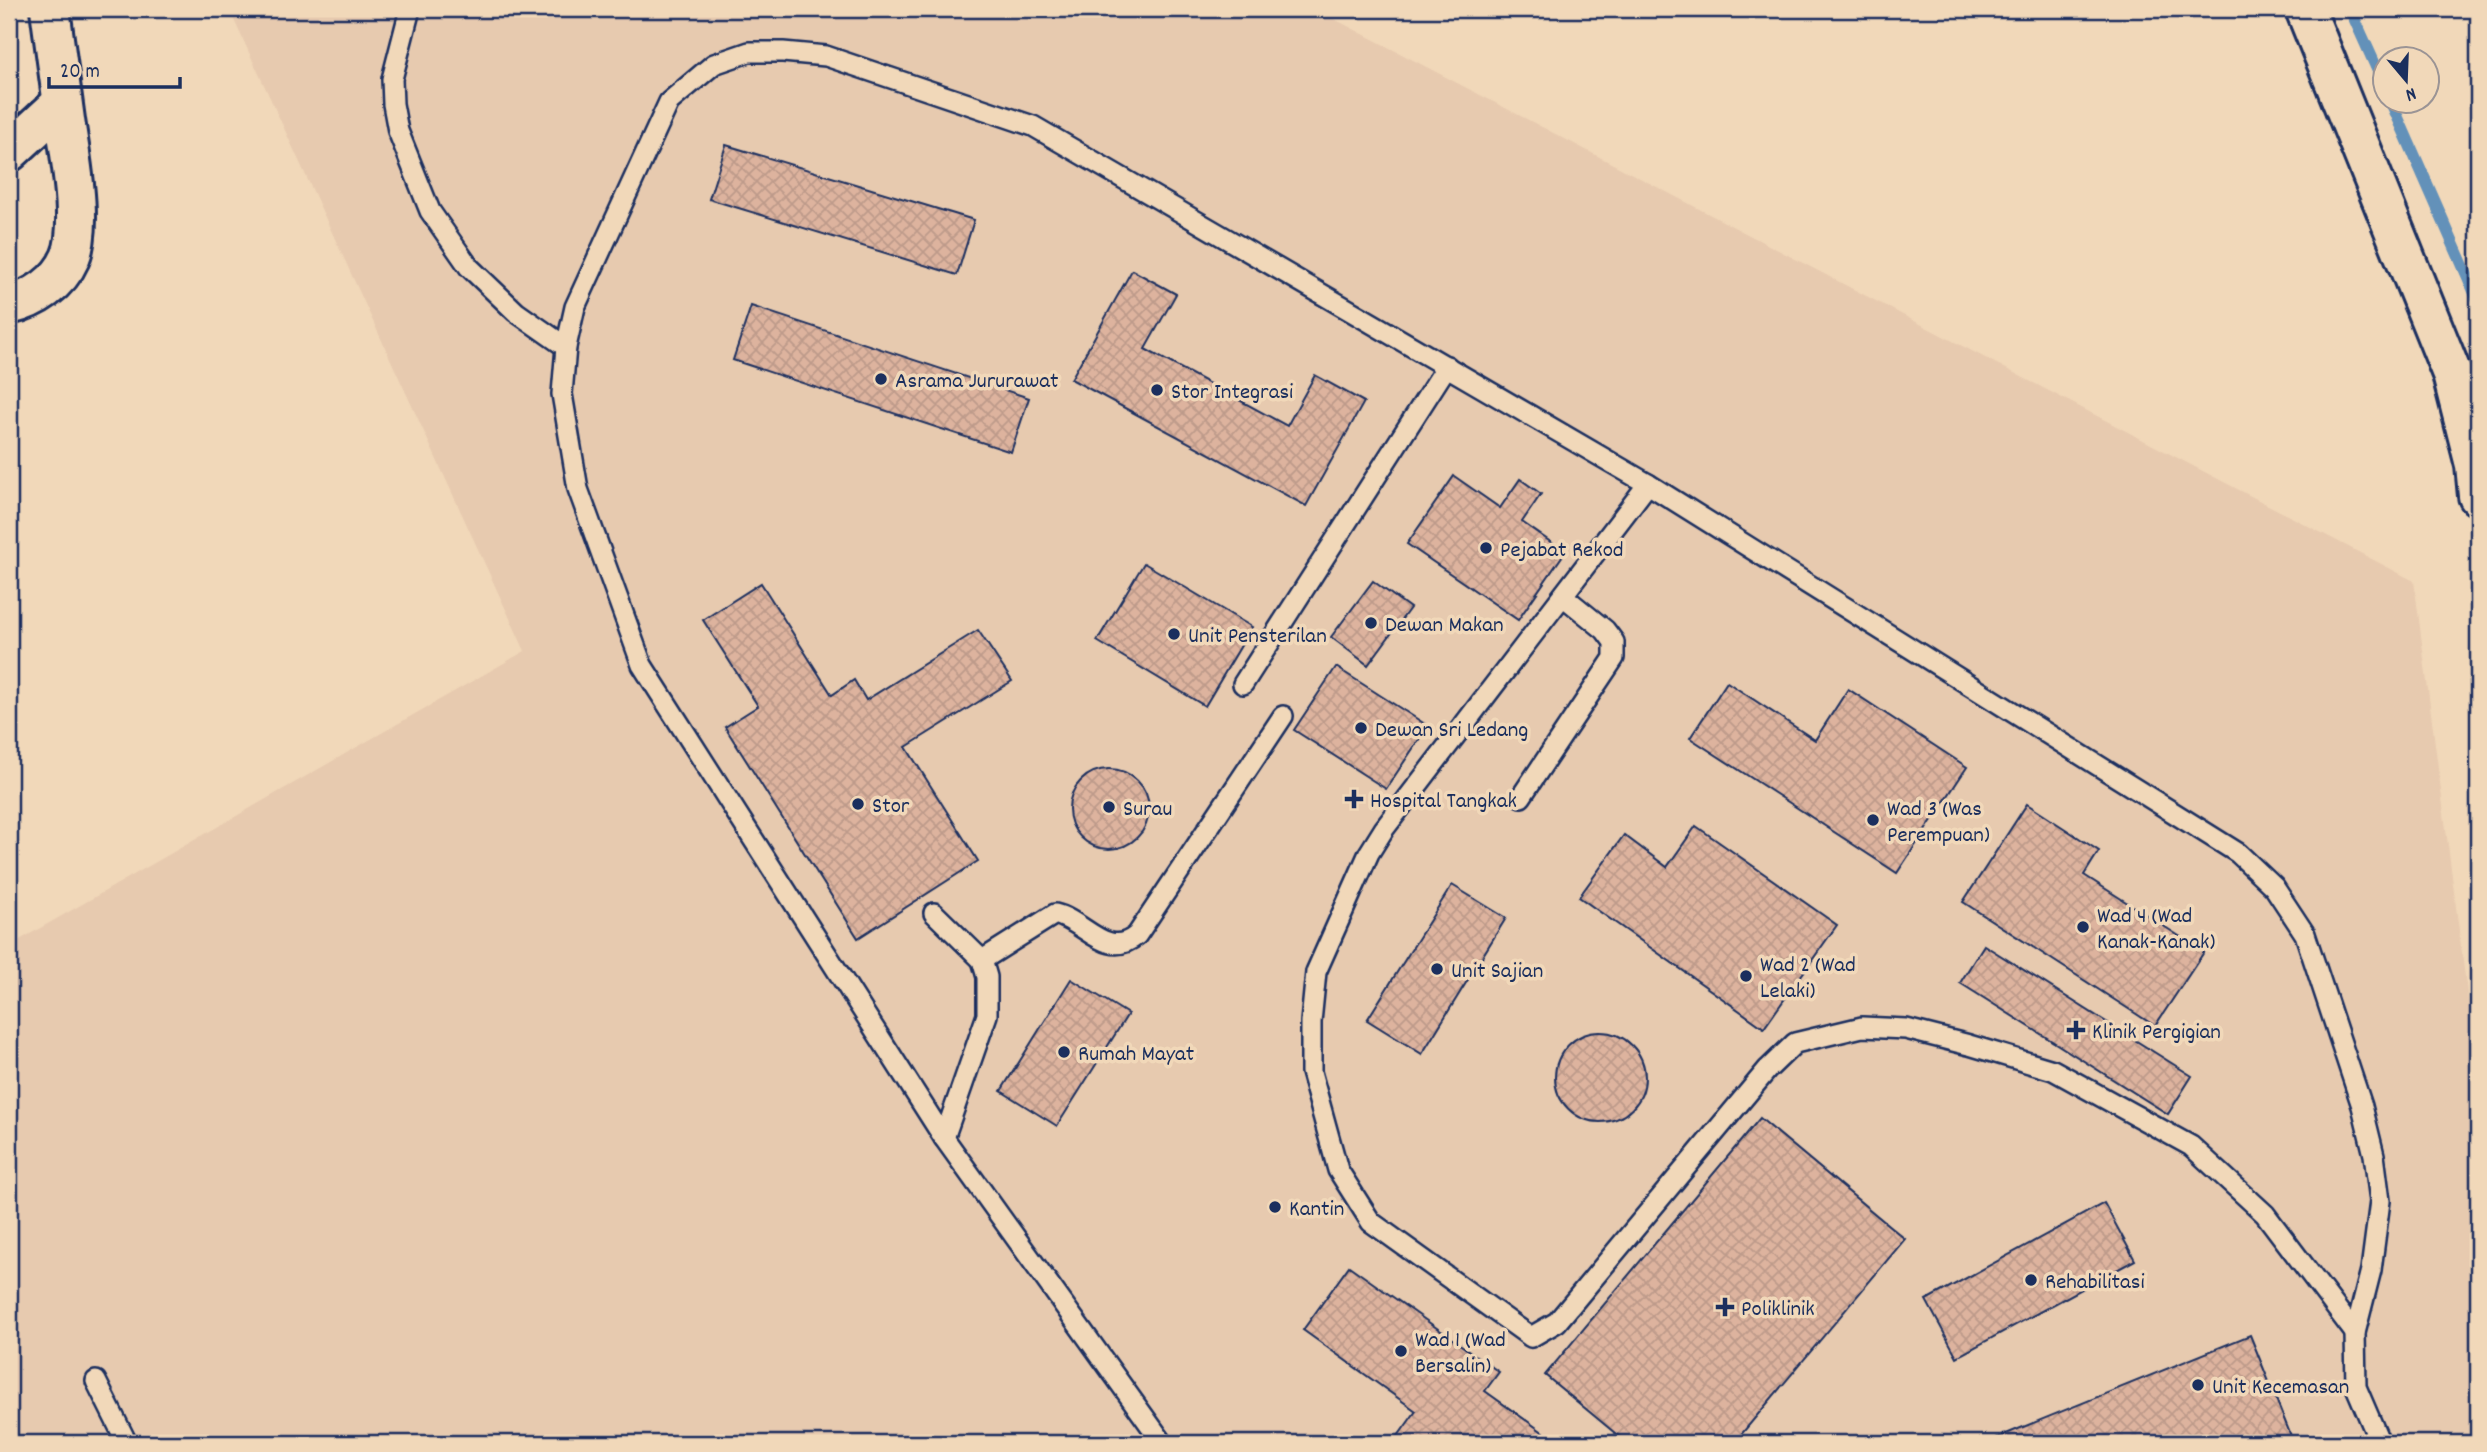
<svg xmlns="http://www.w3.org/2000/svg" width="2487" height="1452" viewBox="0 0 2487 1452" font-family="Dekko,sans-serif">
  <defs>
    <pattern id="building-cross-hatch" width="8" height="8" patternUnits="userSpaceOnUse" patternTransform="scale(1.75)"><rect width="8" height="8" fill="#ddb39e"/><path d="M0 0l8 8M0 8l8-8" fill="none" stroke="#bd9a8a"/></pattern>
  </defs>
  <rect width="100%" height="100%" fill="#f1d8b9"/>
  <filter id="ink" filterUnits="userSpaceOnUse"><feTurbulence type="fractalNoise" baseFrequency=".0143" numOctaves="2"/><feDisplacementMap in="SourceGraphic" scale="14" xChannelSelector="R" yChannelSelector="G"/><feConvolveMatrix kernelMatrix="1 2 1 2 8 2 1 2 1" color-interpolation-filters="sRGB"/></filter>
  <g filter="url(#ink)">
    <path fill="#e7caaf" d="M229,9h1086l1099,572 64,497v365h-2469v-497l516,-295z"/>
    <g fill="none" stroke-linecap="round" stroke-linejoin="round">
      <g stroke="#6491b9" stroke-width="12">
        <path d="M2350,9l36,80"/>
        <path d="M2391,102l87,198"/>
      </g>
    </g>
    <g fill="url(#building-cross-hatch)" stroke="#1b2f5e" stroke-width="2">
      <path d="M726,145l248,75 -17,55 -248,-76z"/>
      <path d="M1132,270l44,24 -31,55 142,77 28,-51 49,27 -58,104 -235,-127z"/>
      <path d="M751,306l278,92 -18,54 -278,-92z"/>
      <path d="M1454,476l46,32 20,-29 21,15 -19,28 43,30 -47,68 -111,-76z"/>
      <path d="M1144,563l108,64 -47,79 -108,-65z"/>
      <path d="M1373,581l37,27 -42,57 -37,-28z"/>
      <path d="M761,583l71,112 22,-15 12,20 112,-70 34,51 -106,66 72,114 -120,77 -133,-211 33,-21 -55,-86z"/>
      <path d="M1336,667l92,59 -42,63 -92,-59z"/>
      <path d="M1727,682l88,58 33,-51 119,78 -70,106 -207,-135z"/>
      <circle cx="1109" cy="809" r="40"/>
      <path d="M2027,804l72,47 -15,24 120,77 -49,74 -192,-124z"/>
      <path d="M1696,826l141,99 -73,103 -185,-131 45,-62 43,32z"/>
      <path d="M1452,885l54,33 -84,136 -55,-34z"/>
      <path d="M1984,945l208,131 -24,38 -208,-131z"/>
      <path d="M1071,979l57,35 -71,112 -56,-35z"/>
      <circle cx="1600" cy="1077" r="45"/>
      <path d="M1760,1118l145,121 -171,204h-107l-82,-68z"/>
      <path d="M2104,1203l31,57 -178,97 -31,-57z"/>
      <path d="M1349,1266l150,106 -14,19 73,52h-165l23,-32 -113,-81z"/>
      <path d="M2250,1335l41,101 -1,7h-306z"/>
    </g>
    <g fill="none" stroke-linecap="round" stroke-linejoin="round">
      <g stroke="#1b2f5e" stroke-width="24">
        <g id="service">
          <path d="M410,9l-18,70 1,25 5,27 32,80 39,56 47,45 50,35"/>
          <path d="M1648,484l-264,345 -15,24 -53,119 -5,50v50l27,98 33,52 160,115 26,-15 210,-252 28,-27 67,-16 44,2 63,16 84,25 138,76 74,68 90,119"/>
          <path d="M1243,684l204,-318"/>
          <path d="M1521,797l93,-139v-16l-9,-12 -42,-34"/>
          <path d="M934,913l48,47 5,17v38l-43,123"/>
          <path d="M982,960l73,-46c30,7 52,47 82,21l146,-219"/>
          <path d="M96,1381l31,62"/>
          <path d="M1163,1443l-219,-305 -302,-473 -64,-176 -16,-95 4,-47 9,-40 94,-205 45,-38 35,-12h34l43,4 207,70 615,358 590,369 36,34 31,47 57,172 12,49 6,46 -9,69 -16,63 1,54 24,56"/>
        </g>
      </g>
      <g stroke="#1b2f5e" stroke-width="44">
        <g id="minor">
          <path d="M2305,9l147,365 23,91 3,31"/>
          <path d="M9,152l53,-49"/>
          <path d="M9,305c26,-6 50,-22 61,-47 14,-33 0,-102 -5,-138 -5,-37 -10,-74 -15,-111"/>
        </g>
      </g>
      <use href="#service" stroke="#f1d8b9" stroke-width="19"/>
      <use href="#minor" stroke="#f1d8b9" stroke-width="38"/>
    </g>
  </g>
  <g fill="#1b2f5e" stroke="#f1d8b9" stroke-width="2.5">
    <circle cx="881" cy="379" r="7"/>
    <circle cx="1157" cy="390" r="7"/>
    <circle cx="1486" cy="548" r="7"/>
    <circle cx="1371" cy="623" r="7"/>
    <circle cx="1174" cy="634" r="7"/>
    <circle cx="1361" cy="728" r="7"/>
    <path d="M1350.5 788.5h7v7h7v7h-7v7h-7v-7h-7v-7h7z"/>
    <circle cx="858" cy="804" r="7"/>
    <circle cx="1109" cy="807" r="7"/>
    <circle cx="1873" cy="820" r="7"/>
    <circle cx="2083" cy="927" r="7"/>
    <circle cx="1437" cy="969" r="7"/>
    <circle cx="1746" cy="976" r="7"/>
    <path d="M2072.5 1019.5h7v7h7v7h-7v7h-7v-7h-7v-7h7z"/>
    <circle cx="1064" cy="1052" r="7"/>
    <circle cx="1275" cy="1207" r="7"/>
    <circle cx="2031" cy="1280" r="7"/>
    <path d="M1721.5 1296.5h7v7h7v7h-7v7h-7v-7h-7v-7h7z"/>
    <circle cx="1401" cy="1351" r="7"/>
    <circle cx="2198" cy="1385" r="7"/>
  </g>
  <g text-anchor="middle" stroke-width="7" stroke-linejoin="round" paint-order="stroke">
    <g font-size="23" fill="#1b2f5e" stroke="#f1d8b9" text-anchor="start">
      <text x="895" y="387">Asrama Jururawat</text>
      <text x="1171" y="398">Stor Integrasi</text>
      <text x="1500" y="556">Pejabat Rekod</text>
      <text x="1385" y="631">Dewan Makan</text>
      <text x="1188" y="642">Unit Pensterilan</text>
      <text x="1375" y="736">Dewan Sri Ledang</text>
      <text x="1370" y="807">Hospital Tangkak</text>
      <text x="872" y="812">Stor</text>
      <text x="1123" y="815">Surau</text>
      <text x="1887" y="815">Wad 3 (Was<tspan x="1887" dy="26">Perempuan)</tspan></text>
      <text x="2097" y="922">Wad 4 (Wad<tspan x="2097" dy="26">Kanak-Kanak)</tspan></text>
      <text x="1760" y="971">Wad 2 (Wad<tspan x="1760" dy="26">Lelaki)</tspan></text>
      <text x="1451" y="977">Unit Sajian</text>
      <text x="2092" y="1038">Klinik Pergigian</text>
      <text x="1078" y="1060">Rumah Mayat</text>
      <text x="1289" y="1215">Kantin</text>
      <text x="2045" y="1288">Rehabilitasi</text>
      <text x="1741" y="1315">Poliklinik</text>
      <text x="1415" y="1346">Wad 1 (Wad<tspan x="1415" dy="26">Bersalin)</tspan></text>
      <text x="2212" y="1393">Unit Kecemasan</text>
    </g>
  </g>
  <rect width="2487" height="1452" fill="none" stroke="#f1d8b9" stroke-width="35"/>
  <rect x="18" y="18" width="2452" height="1417" fill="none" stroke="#1b2f5e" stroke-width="2.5" filter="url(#ink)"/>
  <g transform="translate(2406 80) rotate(161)"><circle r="33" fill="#f1d8b9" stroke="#9b9495" stroke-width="2"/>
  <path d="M0-5L12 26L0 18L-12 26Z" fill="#1b2f5e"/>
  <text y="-10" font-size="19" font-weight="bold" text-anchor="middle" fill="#1b2f5e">N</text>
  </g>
  <path d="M49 77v10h131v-10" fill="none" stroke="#1b2f5e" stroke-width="3.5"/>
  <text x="60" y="77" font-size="21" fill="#1b2f5e" stroke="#f1d8b9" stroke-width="5" paint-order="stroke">20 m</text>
</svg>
